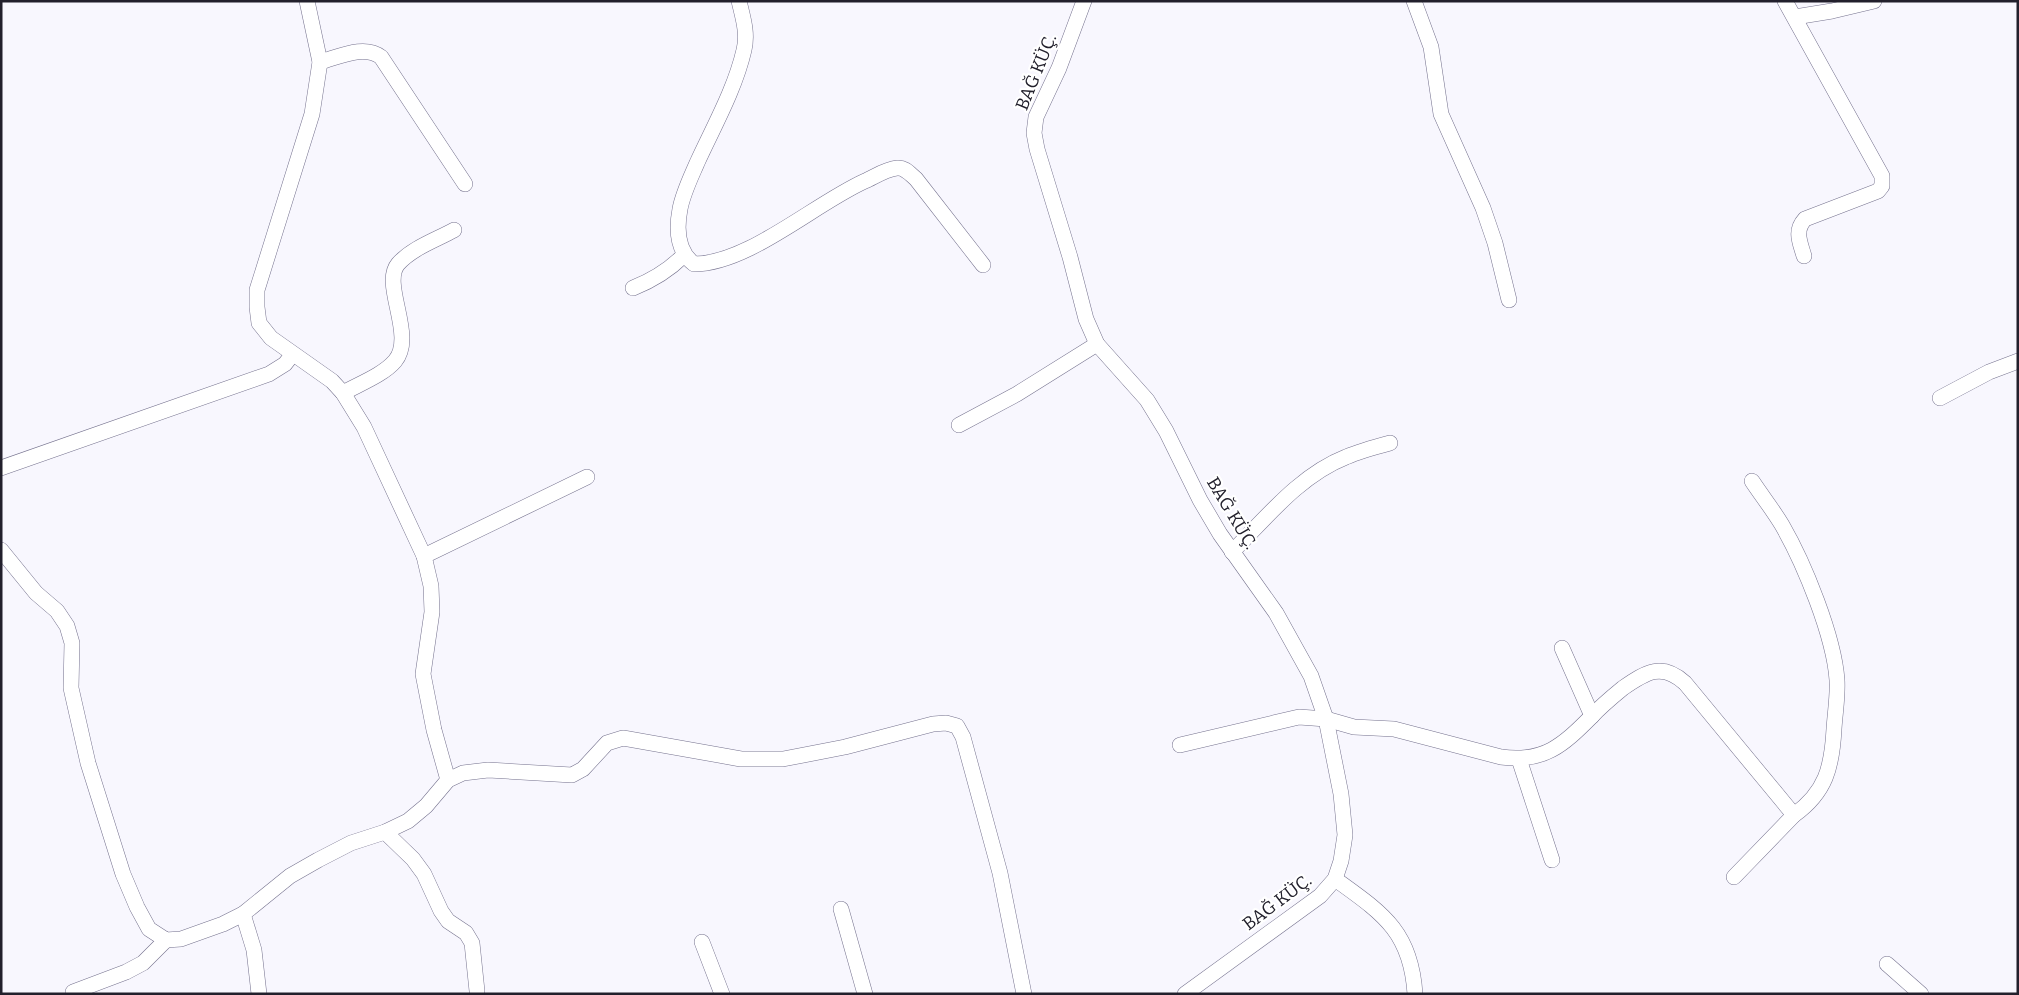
<svg xmlns="http://www.w3.org/2000/svg" width="2019" height="995" viewBox="0 0 2019 995" font-family="Bitter,serif">
  <rect width="100%" height="100%" fill="#f8f7fe"/>
  <g fill="none" stroke-linecap="round" stroke-linejoin="round">
    <g stroke="#75728e" stroke-width="16">
      <g id="street">
        <path d="M307,1l13,61 -8,52 -55,176v17l2,16 12,15 61,43 11,12 21,34 60,129 7,30 1,26 -9,62 11,56 14,50"/>
        <path d="M739,1c4,17 9,32 5,49 -9,39 -30,76 -47,113 -6,14 -14,30 -17,46 -4,21 -3,42 14,55 54,0 120,-60 171,-83 9,-4 21,-12 32,-13 8,-1 13,6 19,11l67,86"/>
        <path d="M1084,1l-25,67 -23,49 -2,16 3,16 33,108 16,62 11,25 50,56 19,31 34,69 20,34 56,79 35,63 15,43 15,75 4,41 -4,26 -6,18 -15,17 -135,98"/>
        <path d="M1414,1l17,46 10,67 42,94 12,35 14,57"/>
        <path d="M1785,1l97,175v10l-4,5 -73,28c-11,12 -5,23 -1,37"/>
        <path d="M1795,17l37,-6 42,-10"/>
        <path d="M320,62c19,-5 44,-18 61,-5l84,127"/>
        <path d="M633,288c20,-8 35,-17 50,-32"/>
        <path d="M343,393c16,-9 40,-18 52,-32 21,-25 -14,-77 3,-97 14,-16 38,-24 56,-34"/>
        <path d="M1940,398l49,-26 29,-11"/>
        <path d="M959,425l58,-31 80,-50"/>
        <path d="M1,468l268,-94 16,-10 7,-9"/>
        <path d="M1,550l35,43 21,18 10,15 5,17 -1,45 17,75 35,111 14,33 12,22 17,11 15,-1 42,-15 20,-10 47,-38 28,-16 33,-17 34,-11 23,-11 18,-15 22,-26 15,-7 25,-3 84,5 11,-6 24,-26 16,-5 118,21h42l62,-12 88,-23 13,-1 11,3 6,11 37,136 24,121"/>
        <path d="M1232,552c34,-34 68,-77 114,-95 14,-6 29,-10 44,-14"/>
        <path d="M424,556l163,-79"/>
        <path d="M1562,648l30,68"/>
        <path d="M1180,745l119,-28 27,2 28,8 40,2 107,28c43,6 62,-12 90,-40 10,-11 21,-20 32,-29 23,-16 39,-26 62,-5l109,132c32,-23 38,-48 40,-86 1,-16 4,-33 3,-49 -3,-44 -33,-117 -55,-155 -9,-15 -20,-29 -30,-44"/>
        <path d="M1519,759l33,101"/>
        <path d="M385,832l28,27 11,15 17,37 7,10 18,12 6,10 5,48"/>
        <path d="M1734,877l60,-62"/>
        <path d="M1335,879c47,34 76,52 80,115"/>
        <path d="M841,909l24,85"/>
        <path d="M243,914l11,36 5,44"/>
        <path d="M702,942l20,52"/>
        <path d="M1887,964l34,30"/>
        <path d="M73,992l53,-20 17,-9 23,-23"/>
      </g>
    </g>
    <use href="#street" stroke="#fff" stroke-width="15"/>
  </g>
  <g text-anchor="middle" stroke-width="4.5" stroke-linejoin="round" paint-order="stroke">
    <g font-size="18" fill="#22202c" stroke="#fff">
      <text transform="translate(1036 72) rotate(-68)" y="6">BAĞ KÜÇ.</text>
      <text transform="translate(1232 513) rotate(59)" y="6">BAĞ KÜÇ.</text>
      <text transform="translate(1277 902) rotate(-37)" y="6">BAĞ KÜÇ.</text>
    </g>
  </g>
  <rect width="2019" height="995" fill="none" stroke="#22202c" stroke-width="5"/>
</svg>
